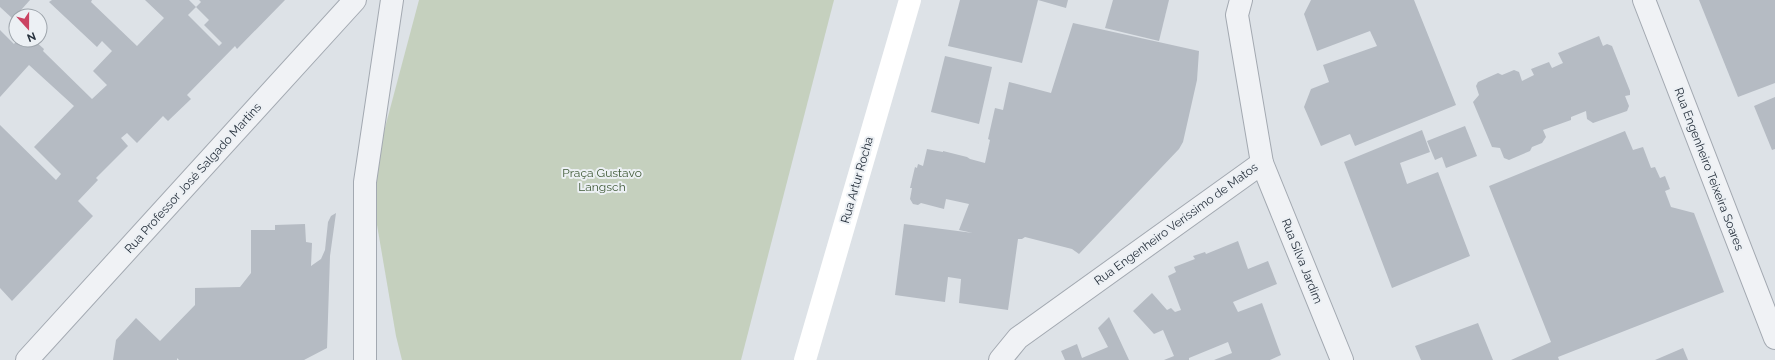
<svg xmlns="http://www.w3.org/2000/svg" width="1775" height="360" viewBox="0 0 1775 360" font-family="Raleway,sans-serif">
  <rect width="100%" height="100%" fill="#dde2e7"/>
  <path fill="#c5d0be" d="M419,0h415l-93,360h-339l-6,-24 -26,-152z"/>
  <g fill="#b5bbc3">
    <path d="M0,0h30l-17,19 -13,-12z"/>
    <path d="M52,0h40l-1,2 46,44 27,-28 -19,-18h44l7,7 -8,8 31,31 3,-3 -18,-18 5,-5 -13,-13 5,-5 -2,-2h86l-48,49 -2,-3 -48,49 4,4 -23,22 -5,-5 -26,27 -10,-10 -6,5 7,8 -32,32 2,2 -20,21 15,15 -81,85 -12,-13v-163l56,55 5,-6 -27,-27 40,-41 -45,-41 -29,32v-67l14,14 3,-4h17l10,9 -1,2 49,48 15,-14 -14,-14 19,-20 -10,-10 -5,6 -48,-45z"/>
    <path d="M960,0h78l-16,63 -74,-17z"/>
    <path d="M1038,0h30l-2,8z"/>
    <path d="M1113,0h56l-10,41 -54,-13z"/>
    <path d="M1311,0h103l42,105 -101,41 -5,-12 -29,12 -17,-39 7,-18 18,-7 -6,-17 54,-19 -7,-15 -53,20 -13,-37z"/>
    <path d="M1699,0h76v83l-37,14z"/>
    <path d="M1073,23l126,28 -2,29 -14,62 -4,7 -100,105 -7,-5 -47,-12 -3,2h-4l-10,71 -49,-7 2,-24 -13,-2 -3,25 -50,-7 9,-71 69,9 -14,-3 10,-26 -23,-5 -2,10 -23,-6 -3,2 -5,-1 -3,-5 2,-11h-2l5,-21 2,1 1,-4 5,2 4,-17 16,3v-1l24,6 3,2 15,4 5,-23 -2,-1 7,-31 8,2 6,-28 42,11z"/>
    <path d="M1599,36l4,10 4,-2 5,2 18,45v4l-5,1 4,10 -2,5 -34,12 -6,-4 -1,-8 -15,6v3l-28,10 3,7 -4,6 -10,4 -2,4 -21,9 -5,-2 -4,-10 -8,-1 -19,-45 6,-7 -3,-9 2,-4 20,-9 4,2 12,-5 5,2 3,9 12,-6 -3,-6 18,-7 3,6 11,-5 -5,-10z"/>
    <path d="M945,56l47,11 -13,57 -48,-12z"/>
    <path d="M1775,97v52l-3,1 -18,-44z"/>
    <path d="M1465,126l12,30 -31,12 -4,-11 -7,3 -8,-19z"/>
    <path d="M1422,130l8,22 -30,11 7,21 31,-12 32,84 -78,32 -48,-126z"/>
    <path d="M1625,131l8,19 10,-3 8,21 4,-1 5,11 5,-2 5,13 -5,2 6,16 23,6 30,79 -166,65 1,3h-48l40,-18 -62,-156z"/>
    <path d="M336,213l-6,43 -3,92 -23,12h-125l-2,-2v2h-64l3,-20 20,-22 24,23 35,-36v-17l45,-1 11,-14v-43h24v-5l30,-1 1,18 6,1 -1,23 10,-7 4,-9 3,-28 3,-6z"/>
    <path d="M1238,241l10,28 20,-8 9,23 -44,18 5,10 24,-9 19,52 -11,5h-56l18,-7 -4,-11 -39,16v2h-25l10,-4 -11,-26 -9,4 -21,-23 19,-18 15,17 4,-2 4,4 6,-2 -13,-34 8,-4 -2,-5 21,-8 -2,-3 12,-4 1,2z"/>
    <path d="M1109,317l20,43h-64l-4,-9 16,-7 5,14 26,-11 -10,-19z"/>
    <path d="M1478,323l15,37h-72l-6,-14z"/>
    <path d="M1683,348l5,12h-33z"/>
  </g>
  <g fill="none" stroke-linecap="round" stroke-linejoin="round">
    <g stroke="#a3a9b1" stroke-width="24">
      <g id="street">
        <path d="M1241,0l-4,15 25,148 80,197"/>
        <path d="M1644,0l131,338"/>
        <path d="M27,360l328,-360"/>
        <path d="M365,360v-178l27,-182"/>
        <path d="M1000,360l18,-22 244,-175"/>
      </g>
    </g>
    <use href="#street" stroke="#f0f2f5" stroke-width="22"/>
    <path stroke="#fff" stroke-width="22" d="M805,360l105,-360"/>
  </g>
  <g text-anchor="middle" stroke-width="4" stroke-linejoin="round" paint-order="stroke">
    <g font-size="12" fill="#27313d" stroke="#ecf0f4">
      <text transform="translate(1709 169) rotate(69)" y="4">Rua Engenheiro Teixeira Soares</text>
      <text transform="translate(193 178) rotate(-48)" y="4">Rua Professor José Salgado Martins</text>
      <text transform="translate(857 180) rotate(-74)" y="4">Rua Artur Rocha</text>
      <text transform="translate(1176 224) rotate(-36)" y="4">Rua Engenheiro Veríssimo de Matos</text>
      <text transform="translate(1302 261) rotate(68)" y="4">Rua Silva Jardim</text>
    </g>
    <g font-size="12" fill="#3e5835" stroke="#ecf0f4">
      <text x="602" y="177">Praça Gustavo<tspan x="602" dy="14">Langsch</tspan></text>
    </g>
  </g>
  <g transform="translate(28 28) rotate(159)"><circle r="19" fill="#ecf0f4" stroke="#9da4ab"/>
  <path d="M0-3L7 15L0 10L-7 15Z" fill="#cb4363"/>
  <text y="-6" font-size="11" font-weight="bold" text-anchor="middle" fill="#27313d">N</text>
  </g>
</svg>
